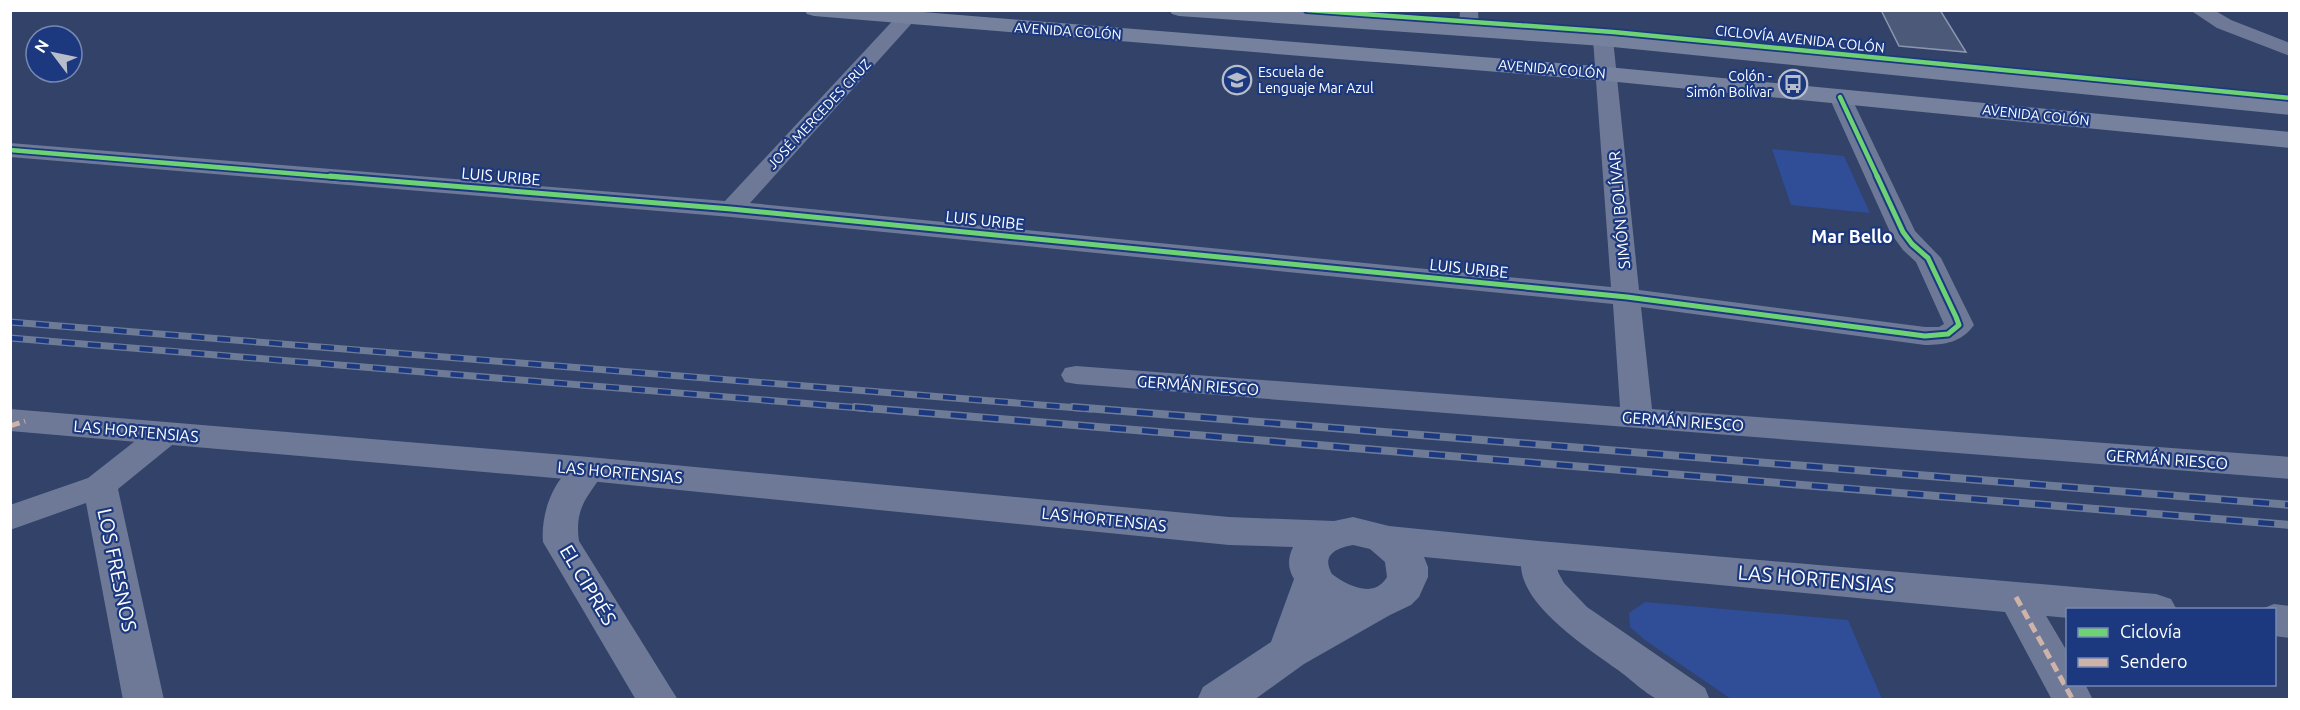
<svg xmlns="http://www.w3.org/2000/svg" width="2300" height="710" viewBox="0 0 2300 710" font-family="Ubuntu,sans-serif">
  <rect width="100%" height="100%" fill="#324269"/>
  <g fill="#2f4e97">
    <path d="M1772,149l72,7 26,57 -79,-8z"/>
    <path d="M1645,602l203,18 34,79h-151l-86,-59 -15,-13 -1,-14z"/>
  </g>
  <path fill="#4c5979" stroke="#8c96ae" stroke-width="1.5" d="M1881,10h59l26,42 -67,-6z"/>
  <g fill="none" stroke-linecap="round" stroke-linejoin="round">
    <g fill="#6e7997" fill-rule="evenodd">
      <path d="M1460,10h18l1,19 -3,4h-14l-3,-4z"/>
      <path d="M2190,10h24l17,10 59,23v13l-73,-28z"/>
      <path d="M906,12l7,2 3,4 -3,4 -163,181 861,84 -18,-248 3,-4h14l3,4 26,251 286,37h14l5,-3 -28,-62 -13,-12 -13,-18 -61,-135 3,-5 8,-2 8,2 3,5 64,134 26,27 33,67c-12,17 -29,20 -49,20l-284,-38 11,102 638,48v22l-1214,-95 -11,-2 -4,-7 4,-7 11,-2 544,41 -7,-103 -882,-87 -721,-60v-14l715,58 174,-187z"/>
      <path d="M165,424l12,3 4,7 -4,7 -59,48 46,211h-41l-37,-197 -76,27v-25l78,-27 65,-51z"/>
      <path d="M589,458l12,3 5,8c-17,27 -32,37 -27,72l99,159h-42l-93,-158c-3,-31 14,-75 46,-84z"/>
      <path d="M1539,542l13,4 5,9 1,17 6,11 23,24 118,81 5,12c-13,0 -39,3 -51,0 -11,-4 -31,-23 -41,-30 -31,-23 -119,-77 -92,-124z"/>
      <path d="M2016,583l13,4 39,66v31h17l8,16h-41l-55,-103 6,-10z"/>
    </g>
    <g fill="#6e7997" fill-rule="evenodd">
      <path d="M10,409l579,48 640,60 105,4 19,-4 36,9 150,15 617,53 15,5 6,11h-109v8l-644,-61 4,10v10l-9,20 -8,8 -21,10 -86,49 -50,36h-57l6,-13 68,-45 23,-63c-7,-12 -6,-21 -1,-32l-64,-2 -640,-64 -579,-50zM1353,545l17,4 15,13 2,15c-13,22 -39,9 -55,-3 -11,-19 4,-26 21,-29z"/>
      <path d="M2274,604l16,2v32l-16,-2v-26h-15z"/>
    </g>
    <g fill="#76829d" fill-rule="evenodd">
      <path d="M804,10h94l709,57 683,65v16l-683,-67 -793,-65 -7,-2z"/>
      <path d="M1169,10h110l324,22 687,69v14l-687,-69 -424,-30 -7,-2z"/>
    </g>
    <g stroke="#6e7b97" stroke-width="7">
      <g id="rail-far1">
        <path d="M10,322l1081,87"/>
        <path d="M10,338l863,71"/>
      </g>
    </g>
    <g stroke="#6e7b97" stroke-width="8">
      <g id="rail">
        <path d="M855,407l1435,118"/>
        <path d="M1073,407l1217,98"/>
      </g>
    </g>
    <use href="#rail-far1" stroke="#1c397f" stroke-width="4.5" stroke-dasharray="13" stroke-linecap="butt"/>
    <use href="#rail" stroke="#1c397f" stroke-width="5" stroke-dasharray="16" stroke-linecap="butt"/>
    <g stroke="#ceb3a9" stroke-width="5" stroke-dasharray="10 5" stroke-linecap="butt">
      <path d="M10,426l15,-5"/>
      <path d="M2016,597l57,103"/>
    </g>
    <g stroke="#1c397f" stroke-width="8">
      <g id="cycleway-far1">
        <path d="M1307,10l306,22 677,66"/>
        <path d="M1840,97l38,81"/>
        <path d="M10,150l338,28"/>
      </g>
    </g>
    <g stroke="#1c397f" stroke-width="9">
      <path id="cycleway" d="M330,176l401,33 896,88 298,39 23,-2 11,-9 -3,-8 -28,-59 -16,-14 -9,-12 -26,-56"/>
    </g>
    <use href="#cycleway-far1" stroke="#6cd273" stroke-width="4.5"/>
    <use href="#cycleway" stroke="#6cd273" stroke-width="5"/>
  </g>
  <defs>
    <g id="school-ring" transform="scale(1.5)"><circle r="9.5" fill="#1c397f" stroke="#b7bdca" stroke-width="1.5"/><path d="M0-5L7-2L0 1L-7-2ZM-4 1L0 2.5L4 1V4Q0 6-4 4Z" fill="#b7bdca"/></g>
    <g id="bus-ring" transform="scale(1.5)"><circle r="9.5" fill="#1c397f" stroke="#b7bdca" stroke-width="1.5"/><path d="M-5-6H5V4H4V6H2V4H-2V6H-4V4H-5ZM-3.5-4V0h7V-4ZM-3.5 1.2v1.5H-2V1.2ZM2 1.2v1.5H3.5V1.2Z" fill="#b7bdca"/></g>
  </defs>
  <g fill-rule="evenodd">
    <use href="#school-ring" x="1237" y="80"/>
    <use href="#bus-ring" x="1793" y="84"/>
  </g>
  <g text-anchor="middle" stroke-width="4.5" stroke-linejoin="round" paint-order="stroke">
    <g font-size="14" fill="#fff" stroke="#1c397f">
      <text transform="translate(1068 31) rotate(4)" y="5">AVENIDA COLÓN</text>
      <text transform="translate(1800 39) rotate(6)" y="5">CICLOVÍA AVENIDA COLÓN</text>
      <text transform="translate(1552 69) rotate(5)" y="5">AVENIDA COLÓN</text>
      <text transform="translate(819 114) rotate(-47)" y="5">JOSÉ MERCEDES CRUZ</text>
      <text transform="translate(2036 115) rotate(6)" y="5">AVENIDA COLÓN</text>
    </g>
    <g font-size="14" fill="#fff" stroke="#1c397f" text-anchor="start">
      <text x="1258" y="77">Escuela de<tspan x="1258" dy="16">Lenguaje Mar Azul</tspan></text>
      <text x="1772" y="81" text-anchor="end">Colón -<tspan x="1772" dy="16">Simón Bolívar</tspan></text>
    </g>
    <g font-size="16" fill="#fff" stroke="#1c397f">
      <text transform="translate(501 176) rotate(5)" y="6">LUIS URIBE</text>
      <text transform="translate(1619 210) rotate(-95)" y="6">SIMÓN BOLÍVAR</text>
      <text transform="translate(985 220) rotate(6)" y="6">LUIS URIBE</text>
      <text transform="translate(1469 268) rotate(6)" y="6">LUIS URIBE</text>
      <text transform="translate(1198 385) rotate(4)" y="6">GERMÁN RIESCO</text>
      <text transform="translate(1683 421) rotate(4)" y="6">GERMÁN RIESCO</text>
      <text transform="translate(136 431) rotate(5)" y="6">LAS HORTENSIAS</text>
      <text transform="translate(2167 459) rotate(4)" y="6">GERMÁN RIESCO</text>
      <text transform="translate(620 472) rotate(5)" y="6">LAS HORTENSIAS</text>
      <text transform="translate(1104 519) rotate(6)" y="6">LAS HORTENSIAS</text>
    </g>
    <g font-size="18" font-weight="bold" fill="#fff" stroke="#1c397f">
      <text x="1852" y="243">Mar Bello</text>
    </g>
    <g font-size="20" fill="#fff" stroke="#1c397f">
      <text transform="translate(117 570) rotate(78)" y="7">LOS FRESNOS</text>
      <text transform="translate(1816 579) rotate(5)" y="7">LAS HORTENSIAS</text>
      <text transform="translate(588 585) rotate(59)" y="7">EL CIPRÉS</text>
    </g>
  </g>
  <rect width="2300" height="710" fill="none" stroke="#ffffff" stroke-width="24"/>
  <rect x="2066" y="608" width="210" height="78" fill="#1c397f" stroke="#7788b2" stroke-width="1.5"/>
  <rect x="2078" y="628" width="30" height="9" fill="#6cd273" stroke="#7788b2" stroke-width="1.5"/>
  <text x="2120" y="638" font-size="18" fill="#ffffff">Ciclovía</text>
  <rect x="2078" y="658" width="30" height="9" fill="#ceb3a9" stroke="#7788b2" stroke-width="1.5"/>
  <text x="2120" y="668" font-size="18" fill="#ffffff">Sendero</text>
  <g transform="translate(54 54) rotate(302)"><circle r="28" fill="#1c397f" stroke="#7788b2" stroke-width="1.5"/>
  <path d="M0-4.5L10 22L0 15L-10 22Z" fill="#b7bdca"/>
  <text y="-9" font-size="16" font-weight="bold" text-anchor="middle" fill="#ffffff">N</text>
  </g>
</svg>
